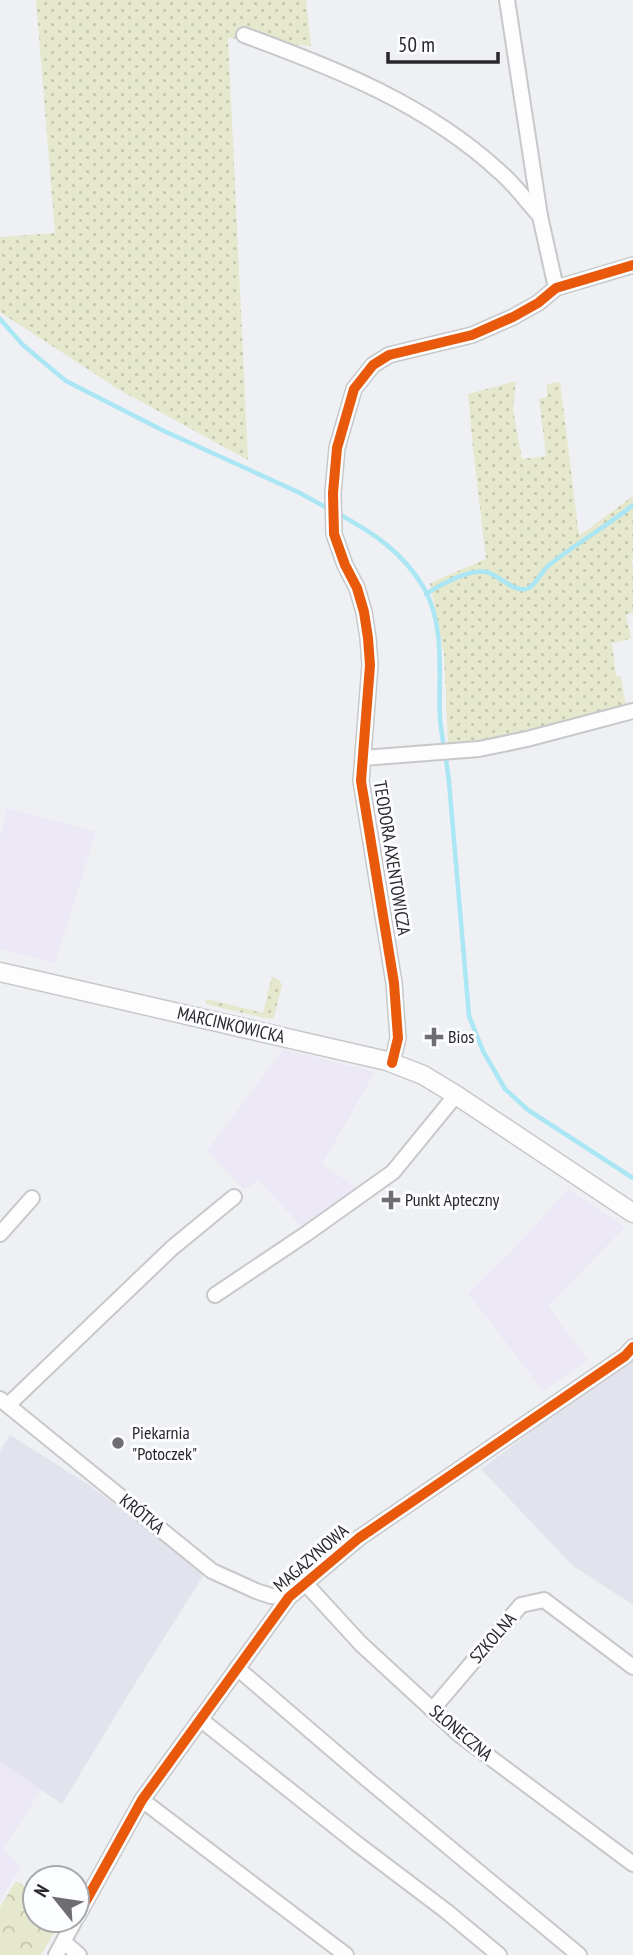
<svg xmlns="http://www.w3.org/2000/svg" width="633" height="1955" viewBox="0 0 633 1955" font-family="'PT Sans Narrow',sans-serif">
  <defs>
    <pattern id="grass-dots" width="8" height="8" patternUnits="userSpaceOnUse" patternTransform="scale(1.75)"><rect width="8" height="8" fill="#e5e8cc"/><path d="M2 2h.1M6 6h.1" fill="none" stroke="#c4c7af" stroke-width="1.8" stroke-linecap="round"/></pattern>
    <pattern id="park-crowns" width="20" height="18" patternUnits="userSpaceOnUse" patternTransform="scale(1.75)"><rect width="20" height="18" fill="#e5e8cc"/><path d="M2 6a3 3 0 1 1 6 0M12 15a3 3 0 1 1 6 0" fill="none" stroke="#c4c7af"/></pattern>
  </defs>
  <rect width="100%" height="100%" fill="#eff0f3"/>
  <g fill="#e2e3ec">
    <path d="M633,1355v250l-61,-40 -91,-96z"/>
    <path d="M10,1435l79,50 116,88 -77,122 -66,109 -62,-42v-311z"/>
  </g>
  <g fill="#ece8f5">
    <path d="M7,808l89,24 -41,131 -55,-14v-111z"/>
    <path d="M283,1049l92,23 -53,92 40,27 -58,38 -46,-49 -14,10 -37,-39z"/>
    <path d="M568,1189l57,38 -77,79 40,54 -45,31 -75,-98 42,-40z"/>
    <path d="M0,1762l41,28 -38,59 18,18 -21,33z"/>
  </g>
  <g fill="url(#grass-dots)">
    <path d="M36,0h270l5,46 -83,-8 20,422 -130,-71 -118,-77v-75l55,-4z"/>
    <path d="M516,381l-3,28 9,50 24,-3 -7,-57 8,-2v-13l13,-2 19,154 54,-40v62l-2,1 2,8v46l-7,2 5,24 -19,4 4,33 5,1 5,29 -115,33 -63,6 -4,-92 -14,-70 56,-24 -13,-110 -5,-55z"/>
    <path d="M272,976l8,5 2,4 -8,32 -3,2 -58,-13 -7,-3 -1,-2 2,-2 56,14z"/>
  </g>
  <path fill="url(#park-crowns)" d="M16,1881l19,11v28h27l-21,35h-41v-48z"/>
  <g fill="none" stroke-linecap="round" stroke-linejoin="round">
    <g stroke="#aae6f4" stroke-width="4.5">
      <path d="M0,319l23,26 43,36 98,50 134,61 31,17"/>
      <path d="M337,513c35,19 66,39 87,75 22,40 14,88 16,131 2,21 7,42 9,63 7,78 14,156 20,234l14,35 22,38 23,21 105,68"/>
      <path d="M426,594c14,-9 44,-26 60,-22 14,3 26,20 40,17 9,-2 15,-17 22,-23 27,-22 58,-39 85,-61"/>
    </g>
    <g stroke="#c7c8ca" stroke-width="18">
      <g id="minor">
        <path d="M507,0l33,216 16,72"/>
        <path d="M244,35c93,34 182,69 256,137 15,13 27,30 40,44"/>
        <path d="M363,758l116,-9 48,-10 106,-28"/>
        <path d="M392,1063l6,-25 -4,-55 -33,-202 9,-116 -2,-27 -4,-26 -7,-24 -12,-23 -11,-31 -1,-41 4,-45 17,-59 19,-24 16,-10 83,-20 41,-18 25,-14 18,-15 77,-23"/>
        <path d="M0,1234l32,-36"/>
        <path d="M215,1295l91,-61 87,-62 63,-77"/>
        <path d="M0,1399l212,172 44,20 15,5 18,1"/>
        <path d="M8,1405l164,-157 62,-51"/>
        <path d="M305,1583l56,61 99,91 173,129"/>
        <path d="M237,1668l132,113 210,174"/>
        <path d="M432,1710l89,-105 23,-5 89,67"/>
        <path d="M200,1719l156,124 90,68 53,44"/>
        <path d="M142,1800l204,155"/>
        <path d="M77,1917l65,-117 147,-203 70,-59 266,-182 8,-9"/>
        <path d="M64,1942l15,13"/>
        <path d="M56,1955l19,-35"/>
      </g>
    </g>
    <g stroke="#c7c8ca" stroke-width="21">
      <path id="tertiary" d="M0,972l387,89 36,14 33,20 177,118"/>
    </g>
    <use href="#minor" stroke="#fdfdfd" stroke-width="14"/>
    <use href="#tertiary" stroke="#fdfdfd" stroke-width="18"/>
    <g stroke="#fcfdff" stroke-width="15">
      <g id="cycleway">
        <path d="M392,1063l6,-25 -4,-55 -33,-202 9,-116 -2,-27 -4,-26 -7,-24 -12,-23 -11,-31 -1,-41 4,-45 17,-59 19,-24 16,-10 83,-20 41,-18 25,-14 18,-15 77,-23"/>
        <path d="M77,1917l65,-117 147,-203 70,-59 266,-182 8,-9"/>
      </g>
    </g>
    <use href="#cycleway" stroke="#e8590c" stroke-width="10"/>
  </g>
  <g fill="#6e6e70" stroke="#fcfdff" stroke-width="2.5">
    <path d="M430.5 1026.5h7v7h7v7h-7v7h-7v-7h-7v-7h7z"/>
    <path d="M387.5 1189.5h7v7h7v7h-7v7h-7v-7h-7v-7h7z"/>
    <circle cx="118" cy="1443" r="7"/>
  </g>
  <g text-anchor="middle" stroke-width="6" stroke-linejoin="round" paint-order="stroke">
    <g font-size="18" fill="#28282a" stroke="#fcfdff">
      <text transform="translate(392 858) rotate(81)" y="6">TEODORA AXENTOWICZA</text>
      <text transform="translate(231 1025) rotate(13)" y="6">MARCINKOWICKA</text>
      <text transform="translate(142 1514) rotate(39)" y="6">KRÓTKA</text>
      <text transform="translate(311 1558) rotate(-41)" y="6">MAGAZYNOWA</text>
      <text transform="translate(493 1638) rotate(-49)" y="6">SZKOLNA</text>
      <text transform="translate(461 1733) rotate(40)" y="6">SŁONECZNA</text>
    </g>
    <g font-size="18" fill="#28282a" stroke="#fcfdff" text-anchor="start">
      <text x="448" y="1043">Bios</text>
      <text x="405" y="1206">Punkt Apteczny</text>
      <text x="132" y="1439">Piekarnia<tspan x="132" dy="21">"Potoczek"</tspan></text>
    </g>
  </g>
  <g transform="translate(56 1899) rotate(300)"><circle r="33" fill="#fcfdff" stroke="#a7a8aa" stroke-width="2"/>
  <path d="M0-5L12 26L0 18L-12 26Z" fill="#6e6e70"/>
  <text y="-10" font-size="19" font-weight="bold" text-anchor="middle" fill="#28282a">N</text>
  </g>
  <path d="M388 52v10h110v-10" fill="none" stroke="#28282a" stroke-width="3.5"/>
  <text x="398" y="52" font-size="21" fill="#28282a" stroke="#fcfdff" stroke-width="5" paint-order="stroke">50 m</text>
</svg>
